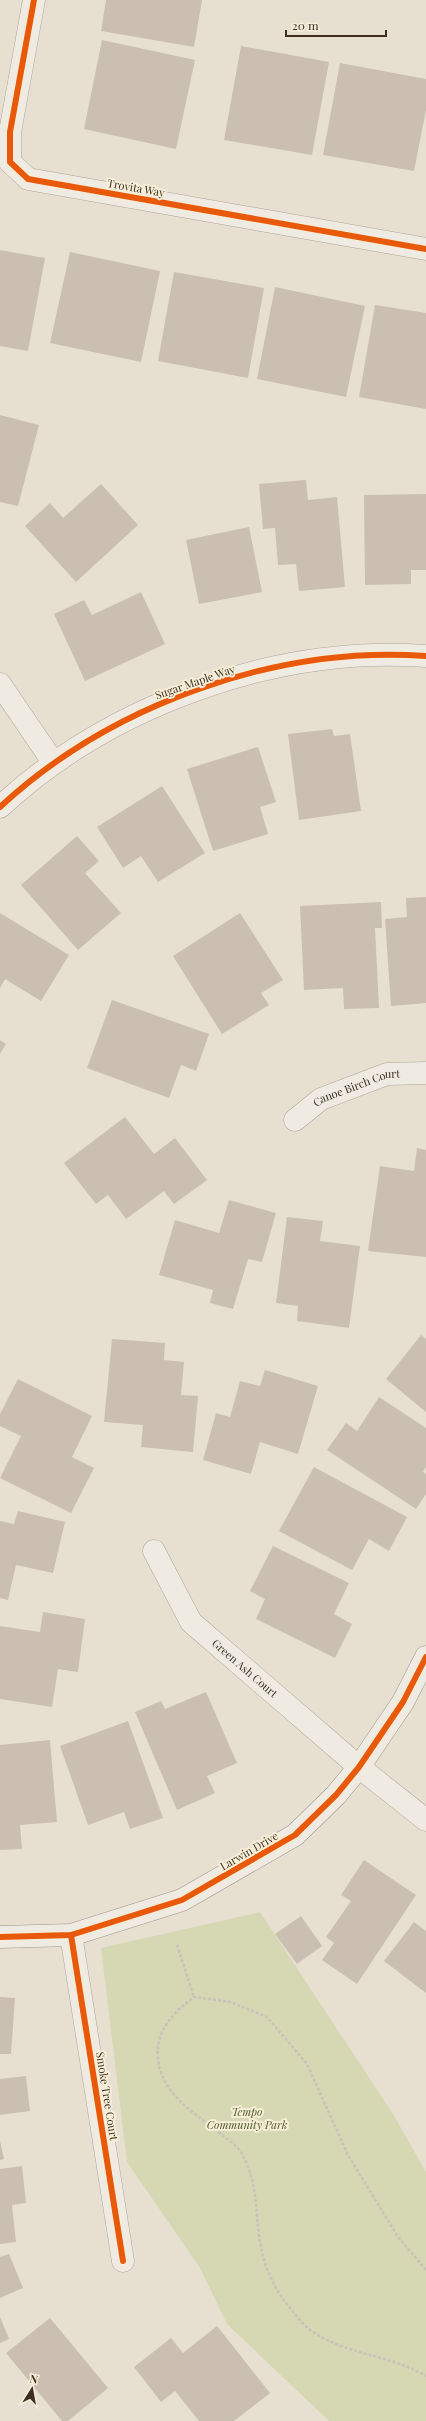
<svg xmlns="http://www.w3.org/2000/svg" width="426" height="2421" viewBox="0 0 426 2421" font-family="'Playfair Display',serif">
  <rect width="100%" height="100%" fill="#e7e0d1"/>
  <path fill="#d6d7b3" d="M260,1912l133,202 33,58v249h-97l-102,-97 -27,-56 -73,-106 -26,-214z"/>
  <g fill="#cbbfb2">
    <path d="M106,0h96l-8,47 -93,-16z"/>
    <path d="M102,40l93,20 -19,89 -92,-20z"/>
    <path d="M241,46l88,16 -17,93 -88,-15z"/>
    <path d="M340,63l86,16v31l-12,61 -91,-16z"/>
    <path d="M0,250l45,8 -17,93 -28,-5z"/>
    <path d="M70,252l90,19 -19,91 -91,-19z"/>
    <path d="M174,272l90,16 -16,90 -90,-17z"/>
    <path d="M275,287l90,19 -19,91 -89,-18z"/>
    <path d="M375,305l51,8v96l-67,-12z"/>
    <path d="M0,415l39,10 -21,81 -18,-4z"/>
    <path d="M306,480l2,20 29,-3 8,90 -46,4 -3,-27 -18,1 -3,-37 -12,1 -4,-45z"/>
    <path d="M101,484l37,41 -62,57 -51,-56 25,-23 13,15z"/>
    <path d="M426,494v76h-15v14l-46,1 -1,-90z"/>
    <path d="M249,527l13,65 -63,12 -13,-64z"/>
    <path d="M141,592l24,52 -80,37 -31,-67 30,-14 8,15z"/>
    <path d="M332,729l2,7 16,-2 11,77 -62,9 -11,-86z"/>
    <path d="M258,747l18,55 -16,5 8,27 -55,17 -26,-82z"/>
    <path d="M162,786l43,67 -47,29 -17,-26 -18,12 -26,-41z"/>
    <path d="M77,836l22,25 -14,12 36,40 -43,37 -57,-65z"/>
    <path d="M426,897v106l-35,3 -6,-87 22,-2 -1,-19z"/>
    <path d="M381,902l1,26h-7l4,80 -35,1 -1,-21 -39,2 -4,-84z"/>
    <path d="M0,913l69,42 -28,46 -36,-22 -5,9z"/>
    <path d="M240,913l43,67 -22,13 8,12 -47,29 -49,-78z"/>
    <path d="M112,1000l97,34 -13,37 -15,-6 -12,33 -82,-30z"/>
    <path d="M0,1040l6,4 -6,10z"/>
    <path d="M125,1117l29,37 21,-16 32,42 -33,24 -10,-13 -38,28 -18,-24 -12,9 -32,-41z"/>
    <path d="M417,1148l9,2v107l-58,-6 12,-85 34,5z"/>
    <path d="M229,1200l47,13 -14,49 -14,-3 -15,50 -23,-6 3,-13 -54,-15 16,-55 44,13z"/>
    <path d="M287,1217l36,4 -3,20 40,5 -11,82 -52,-7 1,-15 -22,-3z"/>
    <path d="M421,1335l5,4v73l-40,-33z"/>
    <path d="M112,1339l53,4 -1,17 20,2 -3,33 17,1 -5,56 -52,-5 2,-22 -39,-3z"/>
    <path d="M265,1370l53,16 -20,68 -38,-12 -9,32 -48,-14 13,-47 14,4 10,-36 20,5z"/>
    <path d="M18,1379l74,37 -20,41 22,11 -23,45 -71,-35 21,-42 -21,-10v-12z"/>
    <path d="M379,1397l47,31v39l-3,5 3,2v20l-10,15 -89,-59 19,-27 11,8z"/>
    <path d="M314,1467l93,50 -18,34 -20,-12 -17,31 -73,-39z"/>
    <path d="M18,1511l47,11 -12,51 -37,-8 -8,35 -8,-2v-77l14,3z"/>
    <path d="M273,1546l76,37 -15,31 18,10 -17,34 -79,-39 9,-20 -15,-8z"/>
    <path d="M43,1612l42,7 -7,53 -20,-3 -6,38 -52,-8v-73l40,6z"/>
    <path d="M206,1692l31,71 -30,13 8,17 -38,17 -42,-98 26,-11 4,8z"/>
    <path d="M128,1721l35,97 -33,11 -6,-17 -36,13 -28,-79z"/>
    <path d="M50,1740l7,82 -37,3 2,24 -22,1v-105z"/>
    <path d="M364,1860l52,35 -59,89 -35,-24 12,-17 -8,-6 25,-36 -10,-6z"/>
    <path d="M301,1916l21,30 -25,18 -22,-30z"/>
    <path d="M414,1922l12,9v62l-42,-32z"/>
    <path d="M0,1997l15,1 -4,56h-11z"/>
    <path d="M26,2076l4,35 -30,4v-36z"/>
    <path d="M0,2141l4,18 -4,1z"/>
    <path d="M22,2166l4,37 -14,2 4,37 -16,2v-75z"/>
    <path d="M9,2254l14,34 -23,10v-41z"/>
    <path d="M0,2317l9,22 -9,4z"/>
    <path d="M50,2318l58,70 -40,33h-6l-56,-68z"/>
    <path d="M217,2326l53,67 -36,28h-35l-24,-30 -14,11 -27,-35 37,-29 12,15z"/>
  </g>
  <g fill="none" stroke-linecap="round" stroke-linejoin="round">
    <g stroke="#ada599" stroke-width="23">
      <g id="street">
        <path d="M34,0l-24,132v30l18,17 398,70"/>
        <path d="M0,684l53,78"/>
        <path d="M0,807c110,-102 276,-162 426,-151"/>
        <path id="s1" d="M295,1120l26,-21 66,-25 39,-1"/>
        <path id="s2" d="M154,1551l37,71 168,145 67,53"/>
        <path d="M71,1935l52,326"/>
      </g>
    </g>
    <g stroke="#9c958a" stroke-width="23">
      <path id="secondary" d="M0,1937l71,-2 111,-35 113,-65 41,-40 23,-28 44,-65 23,-45"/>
    </g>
    <g stroke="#c8c2b9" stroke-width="2.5" stroke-dasharray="3 2" stroke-linecap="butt">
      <path d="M177,1945l17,52"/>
      <path d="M426,2270l-28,-33 -50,-82 -41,-91 -40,-47 -36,-15 -37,-5c-20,15 -39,33 -36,62 3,35 39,56 64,76 8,6 17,12 21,21 14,25 12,51 16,79 3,28 14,53 32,74 5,6 11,15 18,20 35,26 80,25 117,47"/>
    </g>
    <use href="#street" stroke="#efebe3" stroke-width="22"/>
    <use href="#secondary" stroke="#efebe3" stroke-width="22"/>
    <g stroke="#f7eed8" stroke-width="8">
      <g id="cycleway">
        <path d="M34,0l-24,132v30l18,17 398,70"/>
        <path d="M0,807c110,-102 276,-162 426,-151"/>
        <path d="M71,1935l52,326"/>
        <path d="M0,1937l71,-2 111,-35 113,-65 41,-40 23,-28 44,-65 23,-45"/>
      </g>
    </g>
    <use href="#cycleway" stroke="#e8590c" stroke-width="6"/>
  </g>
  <g text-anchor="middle" stroke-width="4" stroke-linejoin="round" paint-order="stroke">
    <g font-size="11" fill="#3d2e20" stroke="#f7eed8">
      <text transform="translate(136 188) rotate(10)" y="4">Trovita Way</text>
      <text transform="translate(195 682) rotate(-19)" y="4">Sugar Maple Way</text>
      <text dy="4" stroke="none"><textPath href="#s1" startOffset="71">Canoe Birch Court</textPath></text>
      <text dy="4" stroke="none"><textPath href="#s2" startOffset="151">Green Ash Court</textPath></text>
      <text transform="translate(249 1851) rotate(-30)" y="4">Larwin Drive</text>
      <text transform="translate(107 2096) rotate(81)" y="4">Smoke Tree Court</text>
    </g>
    <g font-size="11" font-style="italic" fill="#4d5a26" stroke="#f7eed8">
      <text x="247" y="2116">Tempo<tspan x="247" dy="13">Community Park</tspan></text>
    </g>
  </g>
  <g transform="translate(32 2389) rotate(11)" stroke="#f7eed8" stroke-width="3" paint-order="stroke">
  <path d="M0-3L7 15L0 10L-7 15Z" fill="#3d2e20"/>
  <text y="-6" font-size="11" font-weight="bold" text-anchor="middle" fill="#3d2e20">N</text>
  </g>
  <path d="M286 30v6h100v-6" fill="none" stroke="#3d2e20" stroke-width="2"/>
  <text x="292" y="30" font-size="12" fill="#3d2e20" stroke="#f7eed8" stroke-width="3" paint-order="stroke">20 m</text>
</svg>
